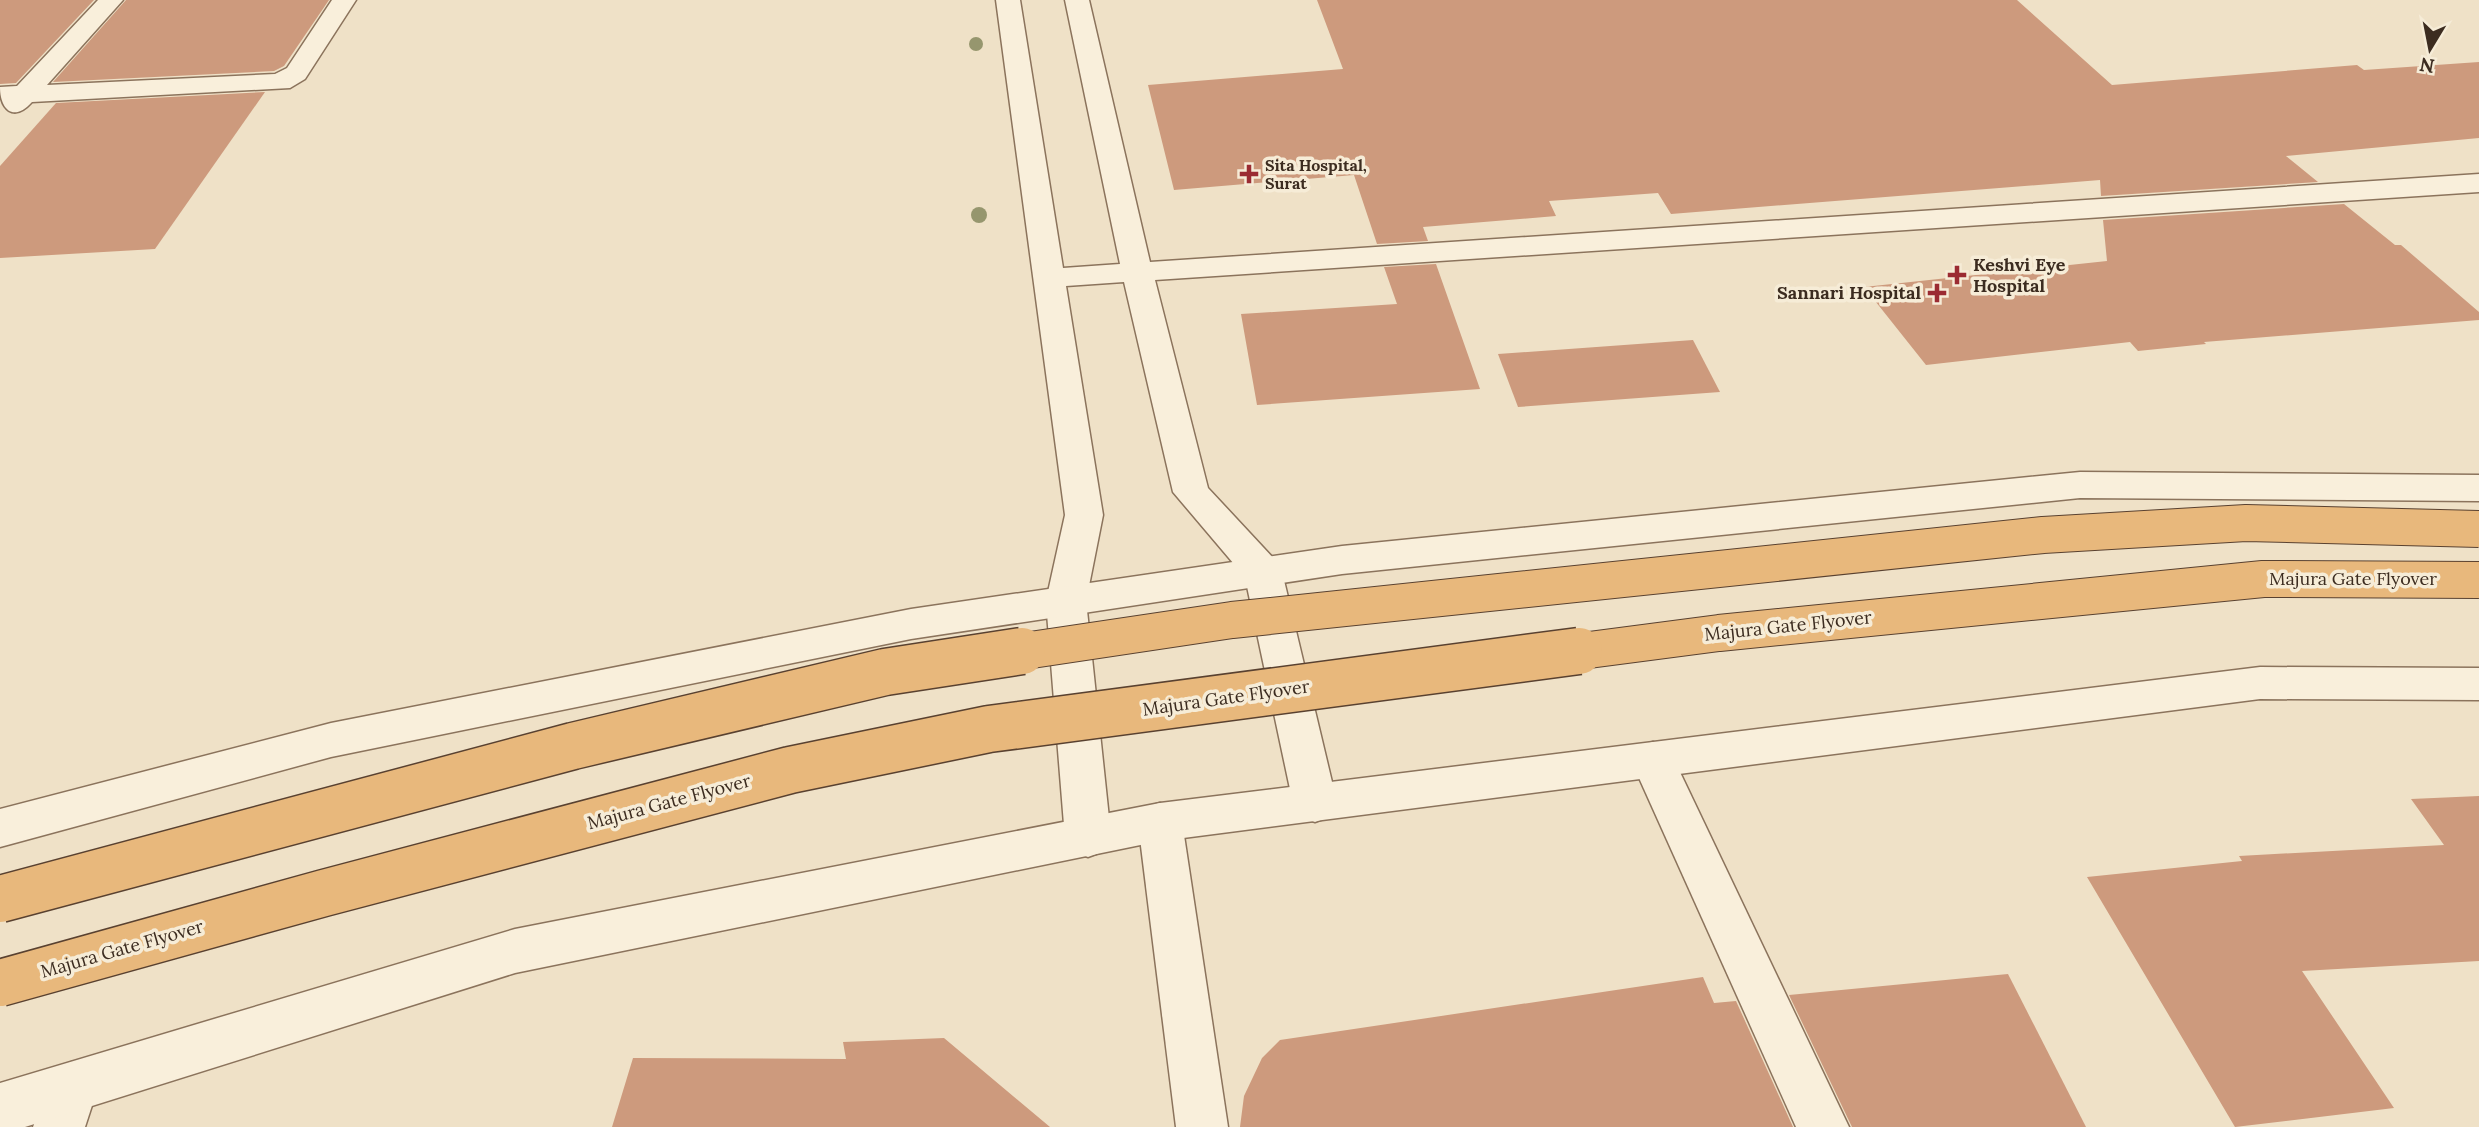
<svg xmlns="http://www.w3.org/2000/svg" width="2479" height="1127" viewBox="0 0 2479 1127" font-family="Lora,serif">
  <rect width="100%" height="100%" fill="#efe1c7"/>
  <g fill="#cd9a7d">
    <path d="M0,0h94l-78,83 -16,1z"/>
    <path d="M126,0h203l-45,66 -10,5 -221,11z"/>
    <path d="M1317,0h700l95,85 245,-20 7,5 115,-8v76l-193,18 32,26 -217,14 -1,-16 -429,34 -13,-21 -109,8 7,15 -133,11 5,14 -51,3 -23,-69 -180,15 -26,-105 195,-16z"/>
    <path d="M265,92l-110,157 -155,9v-92l56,-63z"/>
    <path d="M2344,204l51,41h6l78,67v8l-275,22 2,2 -68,7 -8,-9 -204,23 -62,-78 243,-26 -4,-41z"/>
    <path d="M1436,264l44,125 -223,16 -16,-91 156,-10 -13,-37z"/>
    <path d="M1693,340l27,52 -202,15 -20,-53z"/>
    <path d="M2479,796v165l-177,10 92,137 -159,19 -148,-250 155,-16 -3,-5 205,-11 -33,-46z"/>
    <path d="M2008,974l78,153h-234l-63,-132z"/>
    <path d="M1703,977l11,26 22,-2 57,126h-553l4,-31 18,-38 18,-18z"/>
    <path d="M944,1038l106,89h-438l21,-69 213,1 -3,-17z"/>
  </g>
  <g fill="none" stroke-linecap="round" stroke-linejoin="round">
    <g stroke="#8b735c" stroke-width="3">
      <g id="minor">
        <path d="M98,0h25l-76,85 228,-11 12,-6 45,-68h24l-51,79 -15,9 -258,14c-19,21 -32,7 -32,-15l17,-1z"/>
        <path d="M996,0h24l43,268 57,-4 -55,-264h24l61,262 1329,-88v18l-1324,88 53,208 69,74 5,10 55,231 -6,13 -16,6 -16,-6 -6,-13 -48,-226 -72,-85 -49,-210 -58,4 37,229 -17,86 25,236 -7,14 -16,6 -16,-6 -7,-14 -19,-236 19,-86z"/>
        <path d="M1653,742l15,5 181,380h-53l-165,-367 7,-13z"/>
        <path d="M1160,803l16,5 6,14 46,305h-52l-38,-305 6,-14z"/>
        <path d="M72,1062l18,7 8,18 -13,40h-52l21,-58z"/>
      </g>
    </g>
    <g stroke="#8b735c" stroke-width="3">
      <g id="tertiary">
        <path d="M2080,472l399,3v26l-399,-3 -738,76 -431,65 -580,118 -331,90v-38l331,-86 580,-114 431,-63z"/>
        <path d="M2260,667l219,1v32l-219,-1 -1100,142 -645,132 -490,154h-25v-44l515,-154 645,-126z"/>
      </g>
    </g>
    <use href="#minor" fill="#f9efdb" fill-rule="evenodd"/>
    <use href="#tertiary" fill="#f9efdb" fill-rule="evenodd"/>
    <g stroke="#594130" stroke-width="38" stroke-linecap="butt">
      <g id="trunk-bridge-far1">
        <path d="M1011,653l221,-33 811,-85 203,-12 233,6"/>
        <path d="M1566,653l153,-20 544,-54 216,1"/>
      </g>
    </g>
    <g stroke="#594130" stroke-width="49" stroke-linecap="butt">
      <g id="trunk-bridge">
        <path d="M0,899l573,-153 312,-74 137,-21"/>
        <path d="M0,983l324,-90 466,-123 199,-41 590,-78"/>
      </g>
    </g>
    <use href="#trunk-bridge-far1" stroke="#e8b87c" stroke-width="36"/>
    <use href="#trunk-bridge" stroke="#e8b87c" stroke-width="46"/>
  </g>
  <g fill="#96966e">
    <circle cx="976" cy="44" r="7"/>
    <circle cx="979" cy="215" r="8"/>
  </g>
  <g fill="#9b2b32" stroke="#f6ecd7" stroke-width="2.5">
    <path d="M1245.5 163.5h7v7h7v7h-7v7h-7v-7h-7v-7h7z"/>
    <path d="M1953.5 264.5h7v7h7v7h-7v7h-7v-7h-7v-7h7z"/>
    <path d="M1933.5 282.5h7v7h7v7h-7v7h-7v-7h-7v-7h7z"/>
  </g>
  <g text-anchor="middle" stroke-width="7" stroke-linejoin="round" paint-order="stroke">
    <g font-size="16" font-weight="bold" fill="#3c2c20" stroke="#f6ecd7" text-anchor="start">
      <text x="1265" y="171">Sita Hospital,<tspan x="1265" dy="18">Surat</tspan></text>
    </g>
    <g font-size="18" font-weight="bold" fill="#3c2c20" stroke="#f6ecd7" text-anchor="start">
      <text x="1973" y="271">Keshvi Eye<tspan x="1973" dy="21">Hospital</tspan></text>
      <text x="1921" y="299" text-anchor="end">Sannari Hospital</text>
    </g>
    <g font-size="18" fill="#3c2c20" stroke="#f6ecd7">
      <text x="2353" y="585">Majura Gate Flyover</text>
      <text transform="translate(1788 626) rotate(-6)" y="6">Majura Gate Flyover</text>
      <text transform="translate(1226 698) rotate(-8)" y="6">Majura Gate Flyover</text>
      <text transform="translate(669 802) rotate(-15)" y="6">Majura Gate Flyover</text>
      <text transform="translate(122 949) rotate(-16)" y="6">Majura Gate Flyover</text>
    </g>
  </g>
  <g transform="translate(2430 49) rotate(190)" stroke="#f6ecd7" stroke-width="5" paint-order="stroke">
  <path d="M0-5L12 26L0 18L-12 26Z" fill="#3c2c20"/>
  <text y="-10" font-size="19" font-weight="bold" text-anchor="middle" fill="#3c2c20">N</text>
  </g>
</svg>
